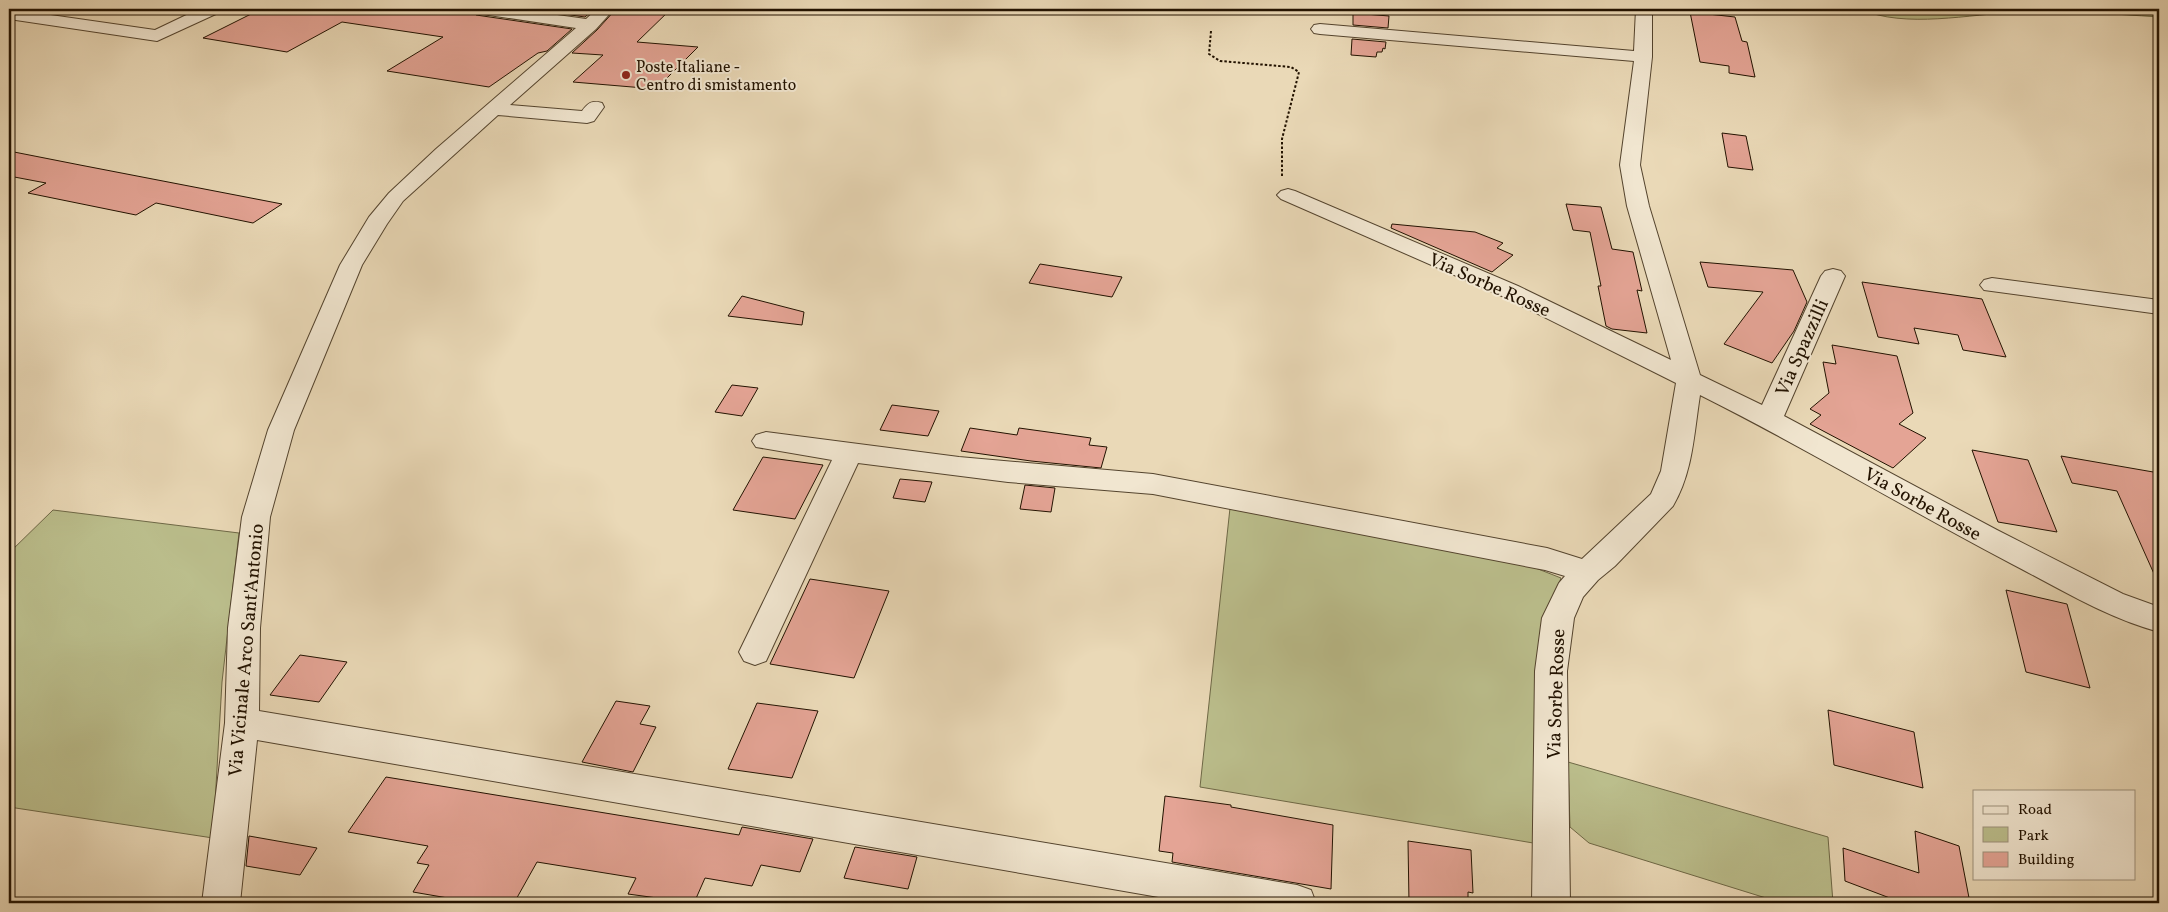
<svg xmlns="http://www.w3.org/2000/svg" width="2168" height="912" viewBox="0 0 2168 912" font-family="Vollkorn,serif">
  <rect width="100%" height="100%" fill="#ead9b7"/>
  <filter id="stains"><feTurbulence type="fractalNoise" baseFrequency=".004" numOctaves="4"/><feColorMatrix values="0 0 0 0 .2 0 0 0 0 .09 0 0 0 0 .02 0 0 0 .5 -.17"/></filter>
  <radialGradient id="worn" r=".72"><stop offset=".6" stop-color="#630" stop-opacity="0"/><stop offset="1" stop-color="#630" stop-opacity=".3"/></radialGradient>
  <g fill="#bbbe8c" stroke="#6e6846">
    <path d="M1860,9h288l11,1v7c-46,-3 -94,-7 -141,-5 -48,2 -113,17 -158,-3z"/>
    <path d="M1230,508l303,59 28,11 -16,44 -6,222 -339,-57z"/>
    <path d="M53,510l186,23 -17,149 -9,156 -204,-31v-254z"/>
    <path d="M1568,762l260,75 5,66h-51l-193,-60 -19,-16z"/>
  </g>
  <g fill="#e4a495" stroke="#221200">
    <path d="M261,9h192l20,3 3,3 96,14 -25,22 -9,2 -49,34 -102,-16 56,-34 -101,-15 -55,30 -84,-14z"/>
    <path d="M528,9h66l-9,8z"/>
    <path d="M616,9h55l-34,33 61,5 -42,42 -83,-7 30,-27 -31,-2 25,-23z"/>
    <path d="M1690,12l45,5 7,24 5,1 8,35 -26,-4v-7l-29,-4z"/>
    <path d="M1353,13l36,3 -1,12 -35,-3z"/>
    <path d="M1352,39l34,3 -1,7 -2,-1 -1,4h-5l-1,5 -25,-2z"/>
    <path d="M1722,133l24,3 7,34 -25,-3z"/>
    <path d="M9,151l71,14 202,39 -29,19 -97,-20 -20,12 -108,-22 18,-10 -37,-7z"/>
    <path d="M1566,204l35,3 11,42 21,3 9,39 -5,-1 10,43 -35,-4 -6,-3 -8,-40h3l-11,-54 -17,-2z"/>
    <path d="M1392,224l83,8 28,11 -6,5 16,7 -21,17 -101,-44z"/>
    <path d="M1700,262l93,8 14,32 -13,29 -22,32 -48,-19 39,-52 -55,-5z"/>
    <path d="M1040,264l82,13 -10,20 -83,-14z"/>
    <path d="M1862,282l120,17 24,58 -43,-7 -5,-15 -44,-7 5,16 -41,-7z"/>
    <path d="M742,296l62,16 -2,13 -74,-9z"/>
    <path d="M1832,345l65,11 16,57 -14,11 27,14 -33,30 -83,-44 11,-9 -11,-6 19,-16 -6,-31 13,2z"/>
    <path d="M732,385l26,3 -16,28 -27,-4z"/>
    <path d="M892,405l47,6 -11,25 -48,-6z"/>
    <path d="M970,428l47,7 2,-7 72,10 -2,7 18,2 -6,21 -70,-7 -70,-10z"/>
    <path d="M1972,450l56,10 29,72 -59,-10z"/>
    <path d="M2061,456l98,17v112l-42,-94 -45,-8z"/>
    <path d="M763,457l60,8 -28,54 -62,-9z"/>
    <path d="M900,479l32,3 -7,20 -32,-4z"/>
    <path d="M1025,485l30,3 -4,24 -31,-3z"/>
    <path d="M810,579l79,12 -35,87 -84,-14z"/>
    <path d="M2006,590l61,14 23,84 -64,-16z"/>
    <path d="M300,655l47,7 -28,40 -49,-7z"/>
    <path d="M616,701l34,5 -10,18 16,3 -23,45 -51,-10z"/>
    <path d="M757,703l61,8 -26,67 -64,-9z"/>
    <path d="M1828,710l86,22 9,56 -89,-23z"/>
    <path d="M386,777l353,58 3,-8 71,12 -13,33 -39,-7 -9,21 -47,-8 -11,25 -66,-9 8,-16 -99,-16 -23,41h-37l-64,-11 16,-27 -12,-2 11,-17 -80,-14z"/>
    <path d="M1165,796l66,9v2l102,18 -2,64 -159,-27 1,-9 -14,-2z"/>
    <path d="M1915,831l44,15 11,57h-67l-58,-22 -2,-33 76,25z"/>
    <path d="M249,836l68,12 -17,27 -54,-9z"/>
    <path d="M1408,841l63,9 2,43 -5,-1v11h-59z"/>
    <path d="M855,847l62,10 -9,32 -64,-11z"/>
  </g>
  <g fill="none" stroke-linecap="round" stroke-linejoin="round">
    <g stroke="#54442e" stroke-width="2">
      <g id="minor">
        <path d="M9,9l146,21 44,-21h21l-2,4 -61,28 -148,-22z"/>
        <path d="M474,9h40l72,10 11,-10h17l-18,20 -86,76 72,6c6,-8 10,-11 20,-8l2,4 -10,14 -7,2 -89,-8 -95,86 -16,23 -25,41 -68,165 -24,87 -10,111 -1,83 1038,174 14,5 5,13h-123l-936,-163 -17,163h-38l23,-180 3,-95 14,-111 26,-87 72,-165 29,-48 20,-24 47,-44 140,-121 -94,-14 -6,-1z"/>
        <path d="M1636,9h16v48l-12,108 9,41 51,169 62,30 59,-129 4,-5 8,-2 8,2 4,5 -61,140 213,114 126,64 36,13v25c-52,-14 -99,-43 -147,-68 -105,-55 -206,-116 -312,-169 -6,38 -7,77 -27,111l-58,60 -17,14 -15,17 -9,21 -7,53 3,232h-38l3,-232 7,-53 17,-35 6,-7 -20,-6 -392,-76 -145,-12 -150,-19 -92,198 -11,4 -11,-4 -5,-9 93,-192 -76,-13 -4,-6 4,-6 10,-3 193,25 194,17 394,74 35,11 69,-65 10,-23 15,-88 -174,-87 -221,-97 -4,-4 4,-4 7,-2 7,2 223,95 153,74 -44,-154 -7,-41 14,-104 -314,-27 -6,-1 -3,-4 3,-4 6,-1 314,27z"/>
        <path d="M1992,278l167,22v14l-175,-24 -4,-5 4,-5z"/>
      </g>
    </g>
    <path stroke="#221200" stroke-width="2" stroke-dasharray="2.5 2" stroke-linecap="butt" d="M1211,31l-2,23 11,7 71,6 8,5 -17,67v39"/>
    <use href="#minor" fill="#f1e6d0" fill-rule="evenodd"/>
  </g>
  <circle fill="#8f2418" stroke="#f1e6d0" stroke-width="2" cx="626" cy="75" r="5"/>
  <g text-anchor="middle" stroke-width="4" stroke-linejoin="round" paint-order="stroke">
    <g font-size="16" fill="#221200" stroke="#f1e6d0" text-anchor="start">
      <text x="636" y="72">Poste Italiane -<tspan x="636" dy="18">Centro di smistamento</tspan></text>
    </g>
    <g font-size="19" fill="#221200" stroke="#f1e6d0">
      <text transform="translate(1490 284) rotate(24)" y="7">Via Sorbe Rosse</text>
      <text transform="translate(1801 347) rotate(-66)" y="7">Via Spazzilli</text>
      <text transform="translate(1923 503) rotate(29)" y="7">Via Sorbe Rosse</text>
      <text transform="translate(245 650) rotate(-85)" y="7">Via Vicinale Arco Sant'Antonio</text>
      <text transform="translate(1555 694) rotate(-88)" y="7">Via Sorbe Rosse</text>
    </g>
  </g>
  <rect width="2168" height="912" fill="none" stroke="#ead9b7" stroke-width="30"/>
  <rect x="10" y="10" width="2148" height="892" fill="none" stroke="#221200" stroke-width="2.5"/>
  <rect x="15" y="15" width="2138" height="882" fill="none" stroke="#221200"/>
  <rect x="1973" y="790" width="162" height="90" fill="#f1e6d0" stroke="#9e917d"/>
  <rect x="1983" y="806" width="25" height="8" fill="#f1e6d0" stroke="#9e917d"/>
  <text x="2018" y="814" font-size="15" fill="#221200">Road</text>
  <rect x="1983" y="827" width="25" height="15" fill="#bbbe8c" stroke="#9e917d"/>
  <text x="2018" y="840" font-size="15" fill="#221200">Park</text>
  <rect x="1983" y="852" width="25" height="15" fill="#e4a495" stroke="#9e917d"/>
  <text x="2018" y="864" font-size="15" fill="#221200">Building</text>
  <rect width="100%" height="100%" filter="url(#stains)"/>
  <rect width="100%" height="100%" fill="url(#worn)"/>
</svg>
